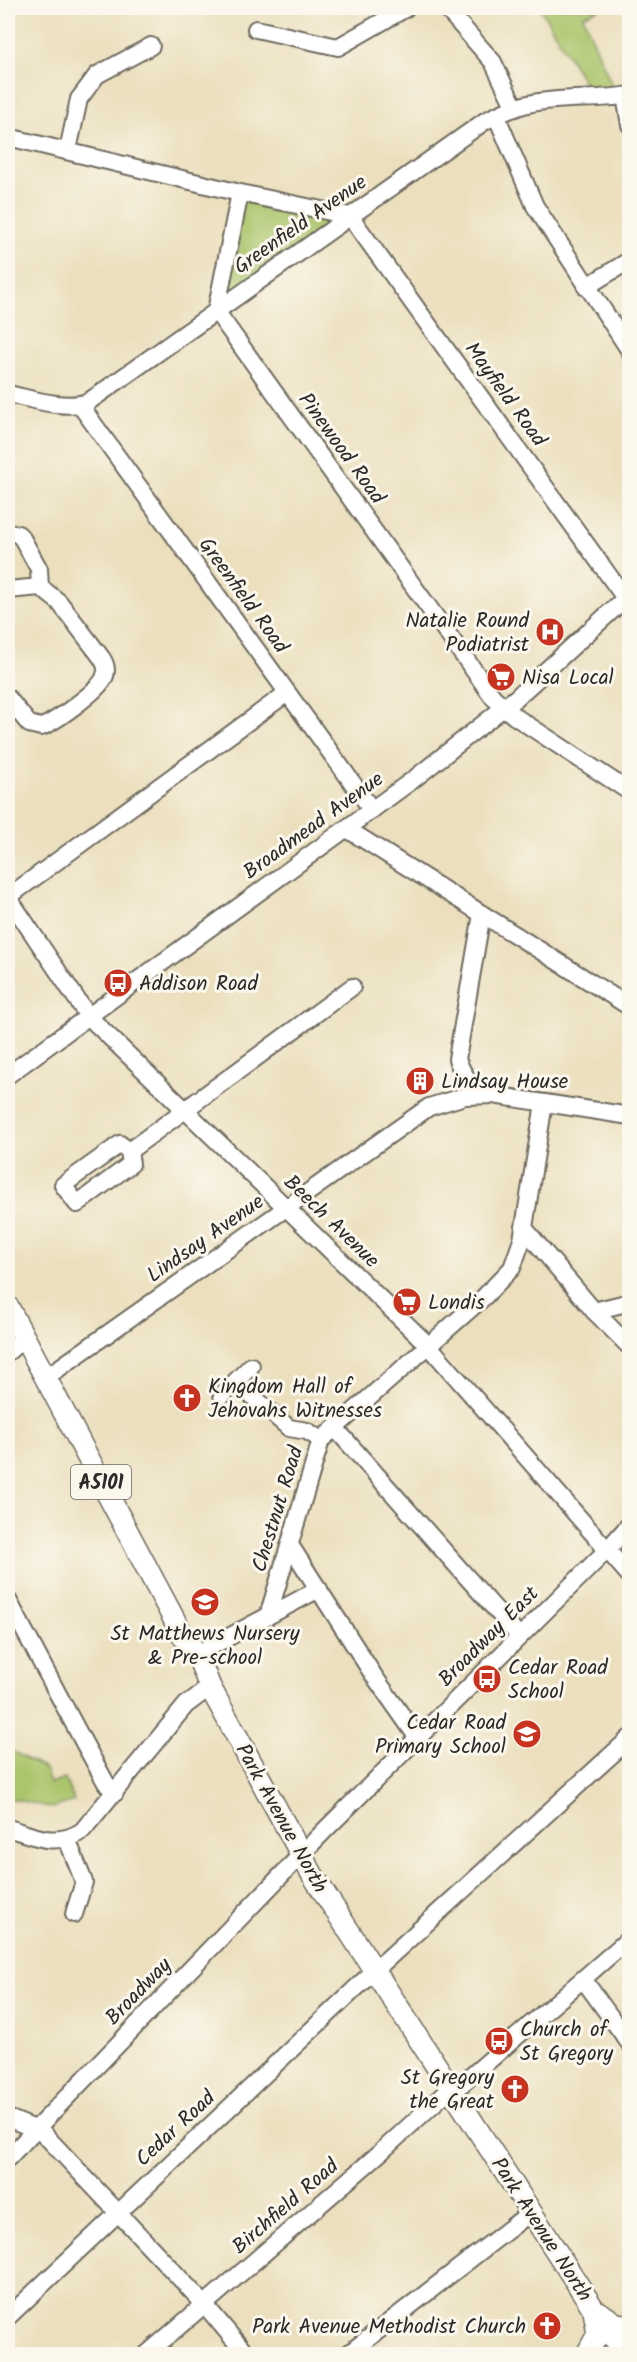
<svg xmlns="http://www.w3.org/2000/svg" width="637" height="2362" viewBox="0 0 637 2362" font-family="Kalam,sans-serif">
  <rect width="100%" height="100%" fill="#fbf7ec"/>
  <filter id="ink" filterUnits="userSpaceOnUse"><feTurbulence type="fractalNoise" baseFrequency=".0167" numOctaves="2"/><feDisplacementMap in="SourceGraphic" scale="12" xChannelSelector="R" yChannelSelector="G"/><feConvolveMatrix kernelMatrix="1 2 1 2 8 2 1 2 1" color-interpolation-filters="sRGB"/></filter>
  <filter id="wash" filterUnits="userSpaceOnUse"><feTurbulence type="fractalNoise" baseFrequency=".008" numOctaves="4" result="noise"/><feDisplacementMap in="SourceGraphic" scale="24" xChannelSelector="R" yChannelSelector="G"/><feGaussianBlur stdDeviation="1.35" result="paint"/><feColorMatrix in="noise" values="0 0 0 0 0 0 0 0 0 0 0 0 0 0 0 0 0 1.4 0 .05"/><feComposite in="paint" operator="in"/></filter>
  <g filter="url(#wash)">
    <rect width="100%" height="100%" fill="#ebdfbd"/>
    <g fill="#aac56b" stroke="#6a784b" stroke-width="1.5">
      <path d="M540,8h61l-18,8 31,74 -28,-4z"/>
      <path d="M240,193l110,23 -134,95z"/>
      <path d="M8,1749l37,20 5,15 15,-5 9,22 -21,7 -45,-10z"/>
    </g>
  </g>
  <g filter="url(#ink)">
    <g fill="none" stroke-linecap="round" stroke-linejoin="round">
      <g stroke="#6e6a5e" stroke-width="20">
        <g id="minor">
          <path d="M446,8l47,54 22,46"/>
          <path d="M256,29l82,18 68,-39"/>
          <path d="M625,96l5,29"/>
          <path d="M496,115l39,91 95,145"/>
          <path d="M8,137l232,56 110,23 275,382"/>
          <path d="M68,150l11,-51 18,-24 54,-29"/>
          <path d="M240,193l-24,118 277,386 21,19 116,76"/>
          <path d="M586,287l44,-27"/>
          <path d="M8,394c24,5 56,16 80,8l397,-281c14,-7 28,-14 43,-17 33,-8 68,-3 102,-9"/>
          <path d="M80,405l292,405"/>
          <path d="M8,532l10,2 4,4 17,31 1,18 19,15 42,55c5,7 7,13 3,21 -5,12 -50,45 -63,49l-12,-3 -21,-26"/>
          <path d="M8,590l32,-3"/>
          <path d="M347,829l283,178"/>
          <path d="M8,897l80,119 341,330 201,230"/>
          <path d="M8,897l279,-204"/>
          <path d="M8,1075l406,-296 103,-82 113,-103"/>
          <path d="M475,1095c-4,-13 -14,-23 -18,-36l25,-145"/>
          <path d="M129,1151l-9,-7 -57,41 14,19 54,-40 -2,-13 223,-164"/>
          <path d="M524,1228l70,83 36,36"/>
          <path d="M594,1311l36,-9"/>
          <path d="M8,1352l16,-14"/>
          <path d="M45,1378l384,-271 36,-11 28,-1 137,21"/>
          <path d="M236,1382l53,46 18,3 14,9"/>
          <path d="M222,1395l29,-29"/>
          <path d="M335,1428l184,208"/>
          <path d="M290,1545l84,131 43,61"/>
          <path d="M8,1600l76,143 22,40 9,10"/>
          <path d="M268,1616l51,-27"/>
          <path d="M197,1654l71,-38 53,-176 163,-143 28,-29 10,-28 22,-137"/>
          <path d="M8,1828c26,8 48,20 74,3l104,-126 24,-18"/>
          <path d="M67,1839l17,43 -10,32"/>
          <path d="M583,1979l47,65"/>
          <path d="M8,2118l34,14 163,173 41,49"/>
          <path d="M8,2158l316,-327 283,-281 23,-26"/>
          <path d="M8,2317l366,-346 256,-233"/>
          <path d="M147,2354l234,-202 61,-56 10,-4 17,-14 161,-140"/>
          <path d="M348,2354l183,-142"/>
        </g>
      </g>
      <g stroke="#6e6a5e" stroke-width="24">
        <g id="major">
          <path d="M8,1307l175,329 14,18 13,33 102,187 281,434 20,29 16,17"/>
          <path d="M599,2312l17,12 14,2"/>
          <path d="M587,2354l11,-20 -4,-23"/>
        </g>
      </g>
      <use href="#minor" stroke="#fff" stroke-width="16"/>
      <use href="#major" stroke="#fff" stroke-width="21"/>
    </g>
  </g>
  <defs>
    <g id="hospital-disc" transform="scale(1.5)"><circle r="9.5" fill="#c8321e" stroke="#fbf7ec"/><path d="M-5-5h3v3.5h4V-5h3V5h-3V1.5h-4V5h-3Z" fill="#fff"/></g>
    <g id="supermarket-disc" transform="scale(1.5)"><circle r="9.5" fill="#c8321e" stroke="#fbf7ec"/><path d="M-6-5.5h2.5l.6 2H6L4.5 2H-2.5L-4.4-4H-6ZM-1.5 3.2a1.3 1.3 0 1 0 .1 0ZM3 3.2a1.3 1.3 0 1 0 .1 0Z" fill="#fff"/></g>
    <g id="bus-disc" transform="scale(1.5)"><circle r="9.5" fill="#c8321e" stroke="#fbf7ec"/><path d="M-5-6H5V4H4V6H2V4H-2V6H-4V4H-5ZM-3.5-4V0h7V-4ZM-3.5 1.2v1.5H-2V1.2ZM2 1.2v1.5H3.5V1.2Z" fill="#fff"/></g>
    <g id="building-disc" transform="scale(1.5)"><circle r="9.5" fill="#c8321e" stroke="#fbf7ec"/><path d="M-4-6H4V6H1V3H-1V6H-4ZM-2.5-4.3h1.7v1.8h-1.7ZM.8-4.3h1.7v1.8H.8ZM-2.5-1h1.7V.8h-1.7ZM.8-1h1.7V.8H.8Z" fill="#fff"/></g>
    <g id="church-disc" transform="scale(1.5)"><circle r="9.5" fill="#c8321e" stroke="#fbf7ec"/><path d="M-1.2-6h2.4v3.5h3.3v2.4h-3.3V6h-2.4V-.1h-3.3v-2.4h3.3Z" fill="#fff"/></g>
    <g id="school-disc" transform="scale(1.5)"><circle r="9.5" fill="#c8321e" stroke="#fbf7ec"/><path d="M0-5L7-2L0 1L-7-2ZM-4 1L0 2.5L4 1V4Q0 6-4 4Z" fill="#fff"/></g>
  </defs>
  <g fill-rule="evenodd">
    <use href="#hospital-disc" x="550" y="632"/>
    <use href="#supermarket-disc" x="501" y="677"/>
    <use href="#bus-disc" x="118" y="983"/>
    <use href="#building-disc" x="420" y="1081"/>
    <use href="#supermarket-disc" x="407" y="1302"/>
    <use href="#church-disc" x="187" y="1398"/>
    <use href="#school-disc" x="205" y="1602"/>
    <use href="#bus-disc" x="487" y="1679"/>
    <use href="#school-disc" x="527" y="1734"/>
    <use href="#bus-disc" x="499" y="2041"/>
    <use href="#church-disc" x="515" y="2089"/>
    <use href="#church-disc" x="547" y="2326"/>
  </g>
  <g text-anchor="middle" stroke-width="6" stroke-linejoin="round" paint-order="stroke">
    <rect fill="#fbf7ec" stroke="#696865" stroke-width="1.5" x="71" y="1465" width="60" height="34" rx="4.5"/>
    <g font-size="20" font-weight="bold" fill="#2b2b2b">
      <text x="101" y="1489">A5101</text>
    </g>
    <g font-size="21" fill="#2b2b2b" stroke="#fbf7ec">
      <text transform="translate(300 224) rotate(-35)" y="7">Greenfield Avenue</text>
      <text transform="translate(506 394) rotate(54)" y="7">Mayfield Road</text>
      <text transform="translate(342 448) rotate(54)" y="7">Pinewood Road</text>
      <text transform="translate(244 595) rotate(54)" y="7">Greenfield Road</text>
      <text transform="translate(313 825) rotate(-36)" y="7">Broadmead Avenue</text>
      <text transform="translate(332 1221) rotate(44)" y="7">Beech Avenue</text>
      <text transform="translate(205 1238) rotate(-35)" y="7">Lindsay Avenue</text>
      <text transform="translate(277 1509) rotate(-73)" y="7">Chestnut Road</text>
      <text transform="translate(488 1636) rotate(-45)" y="7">Broadway East</text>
      <text transform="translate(282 1818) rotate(61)" y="7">Park Avenue North</text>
      <text transform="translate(138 1991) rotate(-46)" y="7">Broadway</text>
      <text transform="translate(175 2128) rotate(-43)" y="7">Cedar Road</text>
      <text transform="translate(285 2206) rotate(-41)" y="7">Birchfield Road</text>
      <text transform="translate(542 2229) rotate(57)" y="7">Park Avenue North</text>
    </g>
    <g font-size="21" fill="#2b2b2b" stroke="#fbf7ec" text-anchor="start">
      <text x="529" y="627" text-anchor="end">Natalie Round<tspan x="529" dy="24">Podiatrist</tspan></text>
      <text x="522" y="684">Nisa Local</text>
      <text x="139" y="990">Addison Road</text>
      <text x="441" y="1088">Lindsay House</text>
      <text x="428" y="1309">Londis</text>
      <text x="208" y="1393">Kingdom Hall of<tspan x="208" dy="24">Jehovahs Witnesses</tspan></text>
      <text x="205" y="1640" text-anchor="middle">St Matthews Nursery<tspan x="205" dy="24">&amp; Pre-school</tspan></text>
      <text x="508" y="1674">Cedar Road<tspan x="508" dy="24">School</tspan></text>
      <text x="506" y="1729" text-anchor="end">Cedar Road<tspan x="506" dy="24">Primary School</tspan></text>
      <text x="520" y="2036">Church of<tspan x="520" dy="24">St Gregory</tspan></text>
      <text x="494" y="2084" text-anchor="end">St Gregory<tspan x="494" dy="24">the Great</tspan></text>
      <text x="526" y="2333" text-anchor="end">Park Avenue Methodist Church</text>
    </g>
  </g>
  <rect width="637" height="2362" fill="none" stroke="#fbf7ec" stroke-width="30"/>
</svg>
